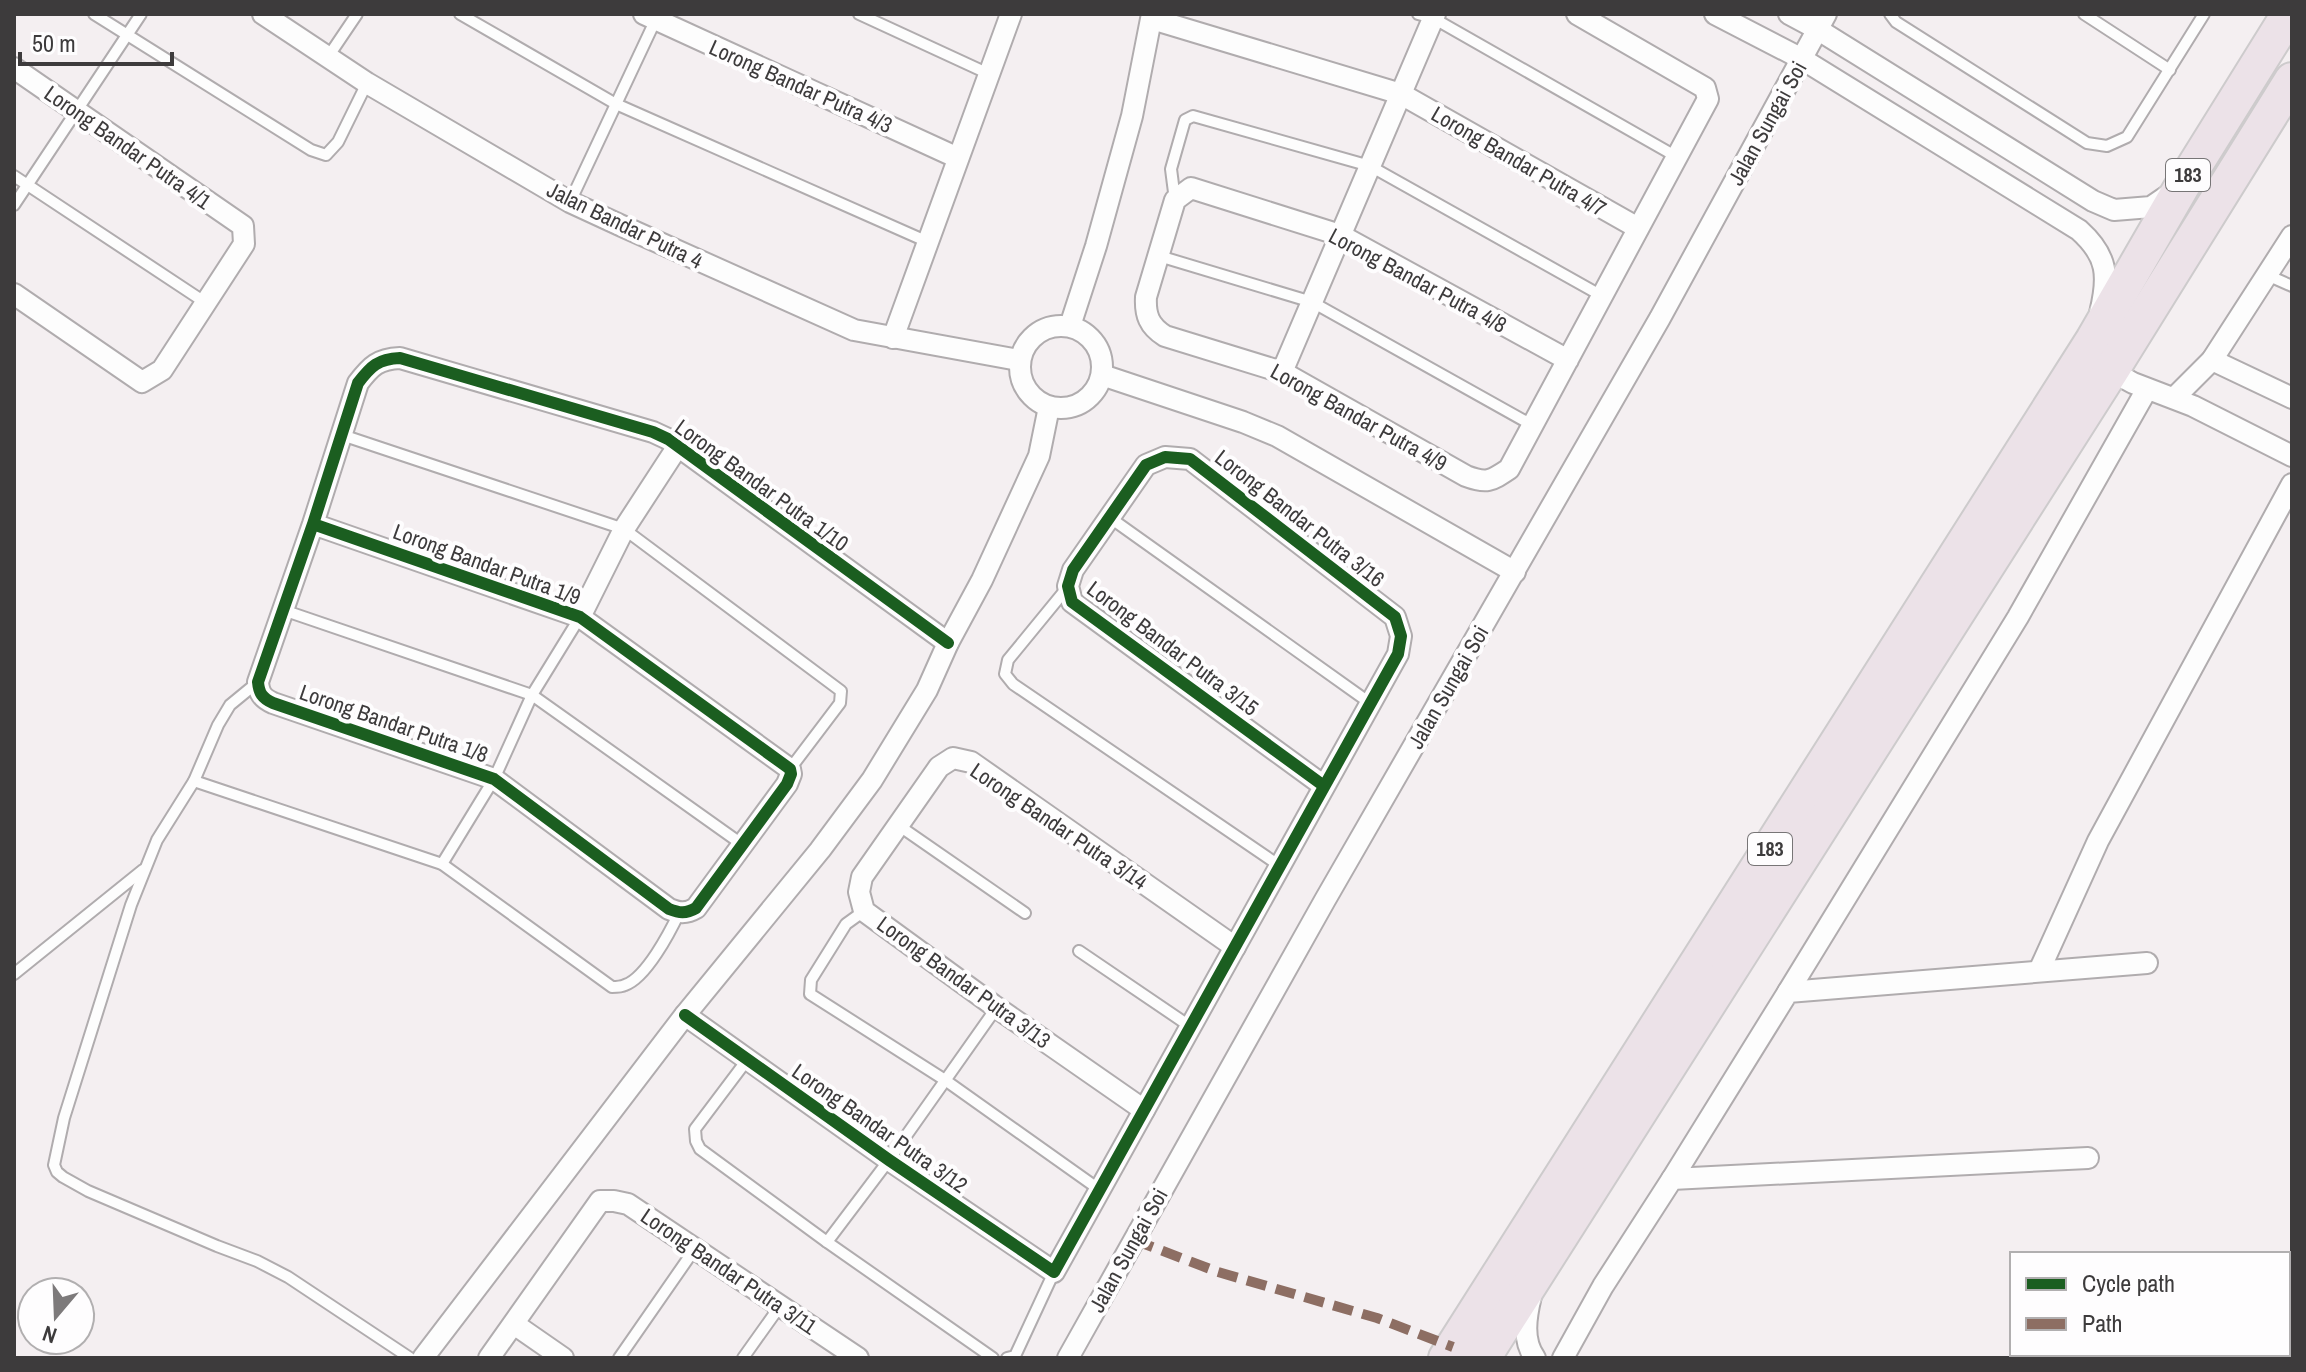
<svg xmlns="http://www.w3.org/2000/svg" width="2306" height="1372" viewBox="0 0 2306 1372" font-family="'Archivo Narrow',sans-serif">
  <rect width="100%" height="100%" fill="#f4eff1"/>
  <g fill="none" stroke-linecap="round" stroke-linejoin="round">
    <g stroke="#b0acae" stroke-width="14">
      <g id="service">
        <path d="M94,14l217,136 15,5 12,-13 29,-59"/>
        <path d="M460,14l156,90 312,138"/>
        <path d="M859,14l130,60"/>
        <path d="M1418,14l15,4 244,139"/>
        <path d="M1890,14l6,8 191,121 20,3 20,-9 77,-123"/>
        <path d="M2084,14l86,56"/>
        <path d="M328,57l29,-43"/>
        <path d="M14,176l192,127"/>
        <path d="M1175,200l-4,-31 14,-49 8,-4 177,50 232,130"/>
        <path d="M570,202l86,-183"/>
        <path d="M14,205l127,-191"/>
        <path d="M1159,256l153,46 220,123"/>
        <path d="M2267,275l25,11"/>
        <path d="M342,435l282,94 217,162 -1,12 -50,66"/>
        <path d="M1109,517l261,186"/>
        <path d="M1067,588l-59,72 -3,14 8,10 267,182"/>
        <path d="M283,610l249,85 211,150"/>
        <path d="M258,682l-28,23 -12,20 -24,56 248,83 170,123c4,0 9,0 13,-2 21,-7 45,-53 54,-72"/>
        <path d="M194,781l-37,59 -26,65 -67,213 -10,47 3,7 6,5 25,14 129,55 40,15 31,16 122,81"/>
        <path d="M898,825l127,88"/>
        <path d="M442,864l52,-85 38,-84 48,-78"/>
        <path d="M864,911l-18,13 -35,56 -1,14 135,86 155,110"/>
        <path d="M1079,951l112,76"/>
        <path d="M14,974l129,-104"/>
        <path d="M747,1060l-52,69 1,12 4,8 127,93 166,116"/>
        <path d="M827,1242l62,-82 108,-153"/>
        <path d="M619,1358l75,-108"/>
        <path d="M743,1358l37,-52"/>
        <path d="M1007,1358l8,-2 39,-84"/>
        <path d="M2129,1358l1,-4"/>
      </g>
    </g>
    <g stroke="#b0acae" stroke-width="24">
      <g id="minor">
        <path d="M263,14l104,69 203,119 52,24 232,104 164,30"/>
        <path d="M644,14l314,144"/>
        <path d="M1715,14l87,45 277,171c29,26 30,46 21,83"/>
        <path d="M1789,14l28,15 276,172 21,9 37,-3 22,-15"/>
        <path d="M1152,19l249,75 237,134"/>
        <path d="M14,68l229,158 1,18 -82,126 -20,12 -128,-88"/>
        <circle cx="1061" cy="367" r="41"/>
        <path d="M1070,326l26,-80 36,-130 20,-102"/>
        <path d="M893,338l118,-324"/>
        <path d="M1568,360l-228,-125 -149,-47 -16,12 -29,97c-1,18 3,29 19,39l117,36 184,104c21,8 25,5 43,-7l199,-370 -3,-11 -128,-74"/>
        <path d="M2212,360l80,38"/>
        <path d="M2111,371l22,12 60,23 99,50"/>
        <path d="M1282,372l153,-358"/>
        <path d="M1102,375l141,47 34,14 238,136"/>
        <path d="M2174,398l38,-38 80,-124"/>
        <path d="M313,524l267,93 210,152 1,5 -4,10 -91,124c-10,6 -17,5 -27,1l-175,-130 -221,-76c-11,-5 -14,-10 -15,-21l55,-158 45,-141c13,-17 20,-24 42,-25l253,74 15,7 280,204"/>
        <path d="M580,617l44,-88 54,-83"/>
        <path d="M2039,971l59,-130 194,-357"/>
        <path d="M1788,992l230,-375 129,-228"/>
        <path d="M685,1015l204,145 165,112 344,-618 3,-18 -6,-19 -205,-158 -25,-2 -19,8 -73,105 -5,16 4,16 252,184"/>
        <path d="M1144,1110l-151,-105 -129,-94 -5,-19 3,-15 77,-110 14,-9 18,4 264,185"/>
        <path d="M1672,1179l116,-187 359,-29"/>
        <path d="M1531,1296c-5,21 -9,44 4,62"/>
        <path d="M514,1324l49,34"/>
        <path d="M423,1358l262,-343 135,-165 52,-70 55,-90 21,-47 34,-63 57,-124 10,-49"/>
        <path d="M489,1358l111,-157h14l14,3 230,154"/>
        <path d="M1068,1358l257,-458 335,-582 166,-304"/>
        <path d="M1563,1358l40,-72 69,-107 416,-21"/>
      </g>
    </g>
    <g stroke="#cdcbcc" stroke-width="38">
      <g id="trunk">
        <path d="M1446,1358l647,-1018 89,-154 107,-172"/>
        <path d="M1483,1358l628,-987 181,-291"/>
      </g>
    </g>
    <use href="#service" stroke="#fdfdfd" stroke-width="10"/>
    <use href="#minor" stroke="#fdfdfd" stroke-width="20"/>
    <use href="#trunk" stroke="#ece2e8" stroke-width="34"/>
    <path stroke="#8d6e63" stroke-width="10" stroke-dasharray="20 10" stroke-linecap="butt" d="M1134,1240l84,32 159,46 76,29"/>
    <g stroke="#fefdfe" stroke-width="17">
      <g id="cycleway">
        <path d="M313,524l267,93 210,152 1,5 -4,10 -91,124c-10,6 -17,5 -27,1l-175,-130 -221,-76c-11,-5 -14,-10 -15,-21l55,-158 45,-141c13,-17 20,-24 42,-25l253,74 15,7 280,204"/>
        <path d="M685,1015l204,145 165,112 344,-618 3,-18 -6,-19 -205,-158 -25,-2 -19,8 -73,105 -5,16 4,16 252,184"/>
      </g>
    </g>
    <use href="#cycleway" stroke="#1b5e20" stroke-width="12"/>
  </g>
  <g text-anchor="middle" stroke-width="8" stroke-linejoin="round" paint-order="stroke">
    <g fill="#fefdfe" stroke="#777576" stroke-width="2">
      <rect x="2166" y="159" width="44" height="32" rx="6"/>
      <rect x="1748" y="833" width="44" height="32" rx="6"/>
    </g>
    <g font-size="20" font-weight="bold" fill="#3d3b3c">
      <text x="2188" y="182">183</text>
      <text x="1770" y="856">183</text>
    </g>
    <g font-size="22" fill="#3d3b3c" stroke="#fefdfe">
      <text transform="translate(801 86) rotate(24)" y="8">Lorong Bandar Putra 4/3</text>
      <text transform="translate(1767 123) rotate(-61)" y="8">Jalan Sungai Soi</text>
      <text transform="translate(128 147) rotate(35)" y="8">Lorong Bandar Putra 4/1</text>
      <text transform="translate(1519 161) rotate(30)" y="8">Lorong Bandar Putra 4/7</text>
      <text transform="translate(625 225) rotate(26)" y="8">Jalan Bandar Putra 4</text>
      <text transform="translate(1418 280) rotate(28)" y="8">Lorong Bandar Putra 4/8</text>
      <text transform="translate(1359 417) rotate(29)" y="8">Lorong Bandar Putra 4/9</text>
      <text transform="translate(762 485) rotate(36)" y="8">Lorong Bandar Putra 1/10</text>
      <text transform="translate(1300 518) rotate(38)" y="8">Lorong Bandar Putra 3/16</text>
      <text transform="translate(487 564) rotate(20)" y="8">Lorong Bandar Putra 1/9</text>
      <text transform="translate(1173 648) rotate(37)" y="8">Lorong Bandar Putra 3/15</text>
      <text transform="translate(1448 687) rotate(-60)" y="8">Jalan Sungai Soi</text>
      <text transform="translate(394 723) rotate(19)" y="8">Lorong Bandar Putra 1/8</text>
      <text transform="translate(1059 826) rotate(34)" y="8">Lorong Bandar Putra 3/14</text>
      <text transform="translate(964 982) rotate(36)" y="8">Lorong Bandar Putra 3/13</text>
      <text transform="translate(880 1128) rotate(35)" y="8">Lorong Bandar Putra 3/12</text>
      <text transform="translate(1128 1250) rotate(-61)" y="8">Jalan Sungai Soi</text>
      <text transform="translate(729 1271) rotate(34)" y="8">Lorong Bandar Putra 3/11</text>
    </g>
  </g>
  <rect width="2306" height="1372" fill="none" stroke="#3d3b3c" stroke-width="32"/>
  <rect x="2010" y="1252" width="280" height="104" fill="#fefdfe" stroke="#b1afb0" stroke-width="2"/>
  <rect x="2026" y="1278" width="40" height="12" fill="#1b5e20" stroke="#b1afb0" stroke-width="2"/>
  <text x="2082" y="1292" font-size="24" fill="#3d3b3c">Cycle path</text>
  <rect x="2026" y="1318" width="40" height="12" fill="#8d6e63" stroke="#b1afb0" stroke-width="2"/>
  <text x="2082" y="1332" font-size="24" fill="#3d3b3c">Path</text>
  <g transform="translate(56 1316) rotate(199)"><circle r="38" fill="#fefdfe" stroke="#b1afb0" stroke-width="2"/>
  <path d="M0-6L14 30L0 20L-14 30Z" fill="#7d7a7b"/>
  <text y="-12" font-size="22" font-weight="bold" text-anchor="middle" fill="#3d3b3c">N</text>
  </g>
  <path d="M20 52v12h152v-12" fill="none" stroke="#3d3b3c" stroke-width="4"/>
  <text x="32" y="52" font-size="24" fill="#3d3b3c" stroke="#fefdfe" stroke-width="6" paint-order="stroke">50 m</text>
</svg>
